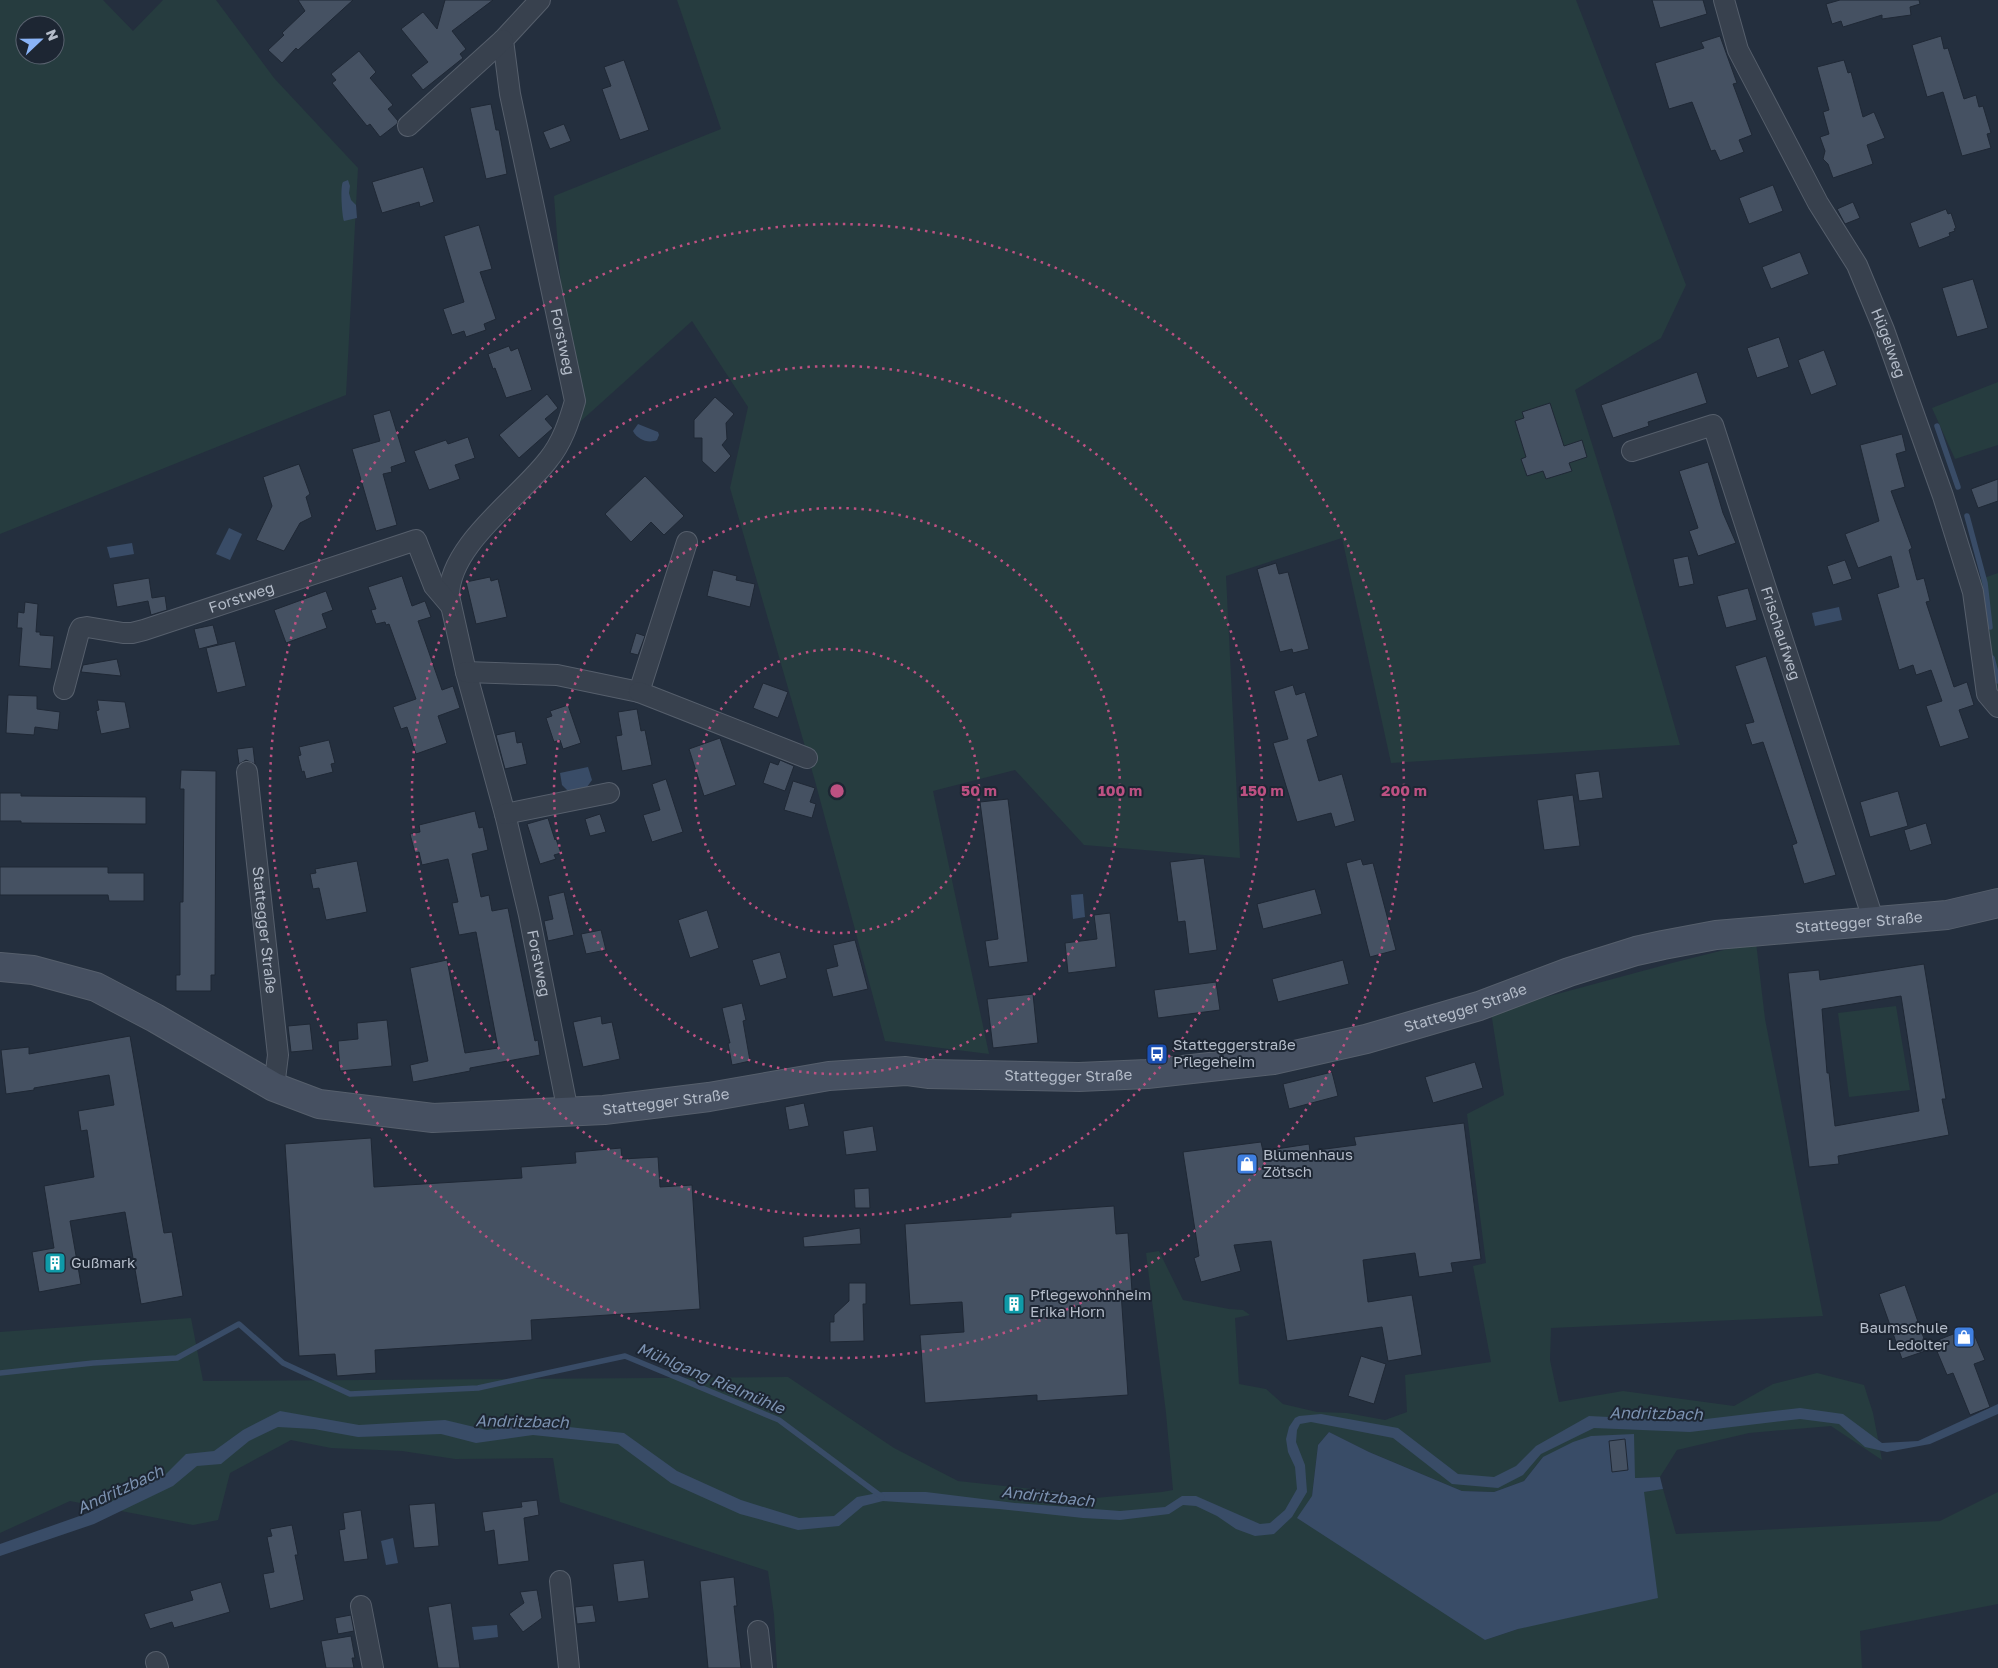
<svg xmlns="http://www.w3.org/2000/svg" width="1998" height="1668" viewBox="0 0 1998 1668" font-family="'Golos Text',sans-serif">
  <rect width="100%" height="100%" fill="#242f3e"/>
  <g fill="#263c3f" fill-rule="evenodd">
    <path d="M0,0h103l30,31 30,-31h53l58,78 84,90 -12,227 -346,139zM25,25h30v30h-30z"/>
    <path d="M677,0h899l110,285 -25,53 -86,52 38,121 67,234 -289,18 -49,-225 -116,38 14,282 -156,-13 -69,-75 -82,21 56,263 -104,-13 -70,-260 -85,-293 18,-81 -56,-86 -120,108 -18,-233 167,-67z"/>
    <path d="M1998,382v63l-43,14 -23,-51z"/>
    <path d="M1998,573v118l-10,-10 -10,-101z"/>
    <path d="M1756,942l9,77 58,297 -272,12 -1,32 9,42 64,-11 111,15 39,-22 44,-11 47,12 9,28 9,47 -51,-34 -82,7 -72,17 -17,27 -25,1 -92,-21 -19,24 -30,11 -32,-1 -93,-39 -40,-20 -11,13 -6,51 173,144 33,-11 126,-137 19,-3 13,45 264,-13 58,-29v112l-138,27 2,37h-1085l-3,-53 -6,-44 -208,-69 -7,-44 -98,1 -53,-8 -71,-3 -40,-8 -61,33 -12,47 -25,5 -123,-24 -70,32v-201l191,-14 12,63 585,-4 106,71 64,33 92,10 45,7 67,-6 11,-2 -7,-77 -20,-160 13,-2 24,49 46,9 14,1 7,5 -15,3 4,66 27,5 17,15 34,8 30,1 38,7 22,-8 -2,-37 86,-13 -18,-96 13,-3 -19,-149 37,-19 -13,-83 181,-49z"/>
    <path d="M1896,1006l14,84 -61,7 -11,-84z"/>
  </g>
  <g fill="#394c67">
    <path d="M348,180l2,6 -1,7 2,7 5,5 1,13 -13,3c-2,-5 -4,-35 -1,-39z"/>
    <path d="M638,424l20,8 1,3 -2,5c-9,4 -20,-1 -24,-9z"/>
    <path d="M229,528l13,6 -12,26 -14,-6z"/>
    <path d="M132,543l2,11 -24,4 -3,-11z"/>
    <path d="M1839,607l3,13 -27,6 -3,-13z"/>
    <path d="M588,767l4,13 -5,7 -19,4 -6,-6 -2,-12z"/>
    <path d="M1083,894l2,23 -12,2 -2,-24z"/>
    <path d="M1998,1404v10l-68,30 -43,8 -22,-5 -26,-23 -39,-5 -110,13 -96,-4 -53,26 -18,21 -25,13 -46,-4 -59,-46 -82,-16 -11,2 -3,6 -1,12 9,23 2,27 -15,25 -18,17 -19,2 -19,-7 -19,-13 -21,-10 -13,-1 -14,9 -49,6 -37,-2 -84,-9 -116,-8 -20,5 -24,20 -41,4 -58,-16 -69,-31 -53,-39 -85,-9 -57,8 -35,-9 -83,3 -44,-8 -36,-2 -29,14 -28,23 -24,2 -24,20 -79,38 -94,32v-12l88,-31 77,-38 21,-21 28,-3 29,-21 37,-19 79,14 86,-5 42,10 45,-7 92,10 53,38 64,29 58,18 35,-2 23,-19 26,-5h43l89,11 105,8 45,-4 17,-11h14l64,28 10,-1 15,-13 12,-21 -2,-22 -7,-15 -2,-13 3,-12 6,-9 4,-2 22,-2 77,14 60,46 36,3 22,-11 20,-20 53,-30 100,5 111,-13 43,6 39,29 36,-2z"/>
    <path d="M1329,1432l40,20 93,39 32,1 30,-11 19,-24 30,-15 18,-6 43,-2 1,44 25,-1 3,12 -19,3 14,106 -140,31 -33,11 -188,-122 15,-22 6,-51z"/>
    <path d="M393,1538l5,25 -12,2 -5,-24z"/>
    <path d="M497,1625l1,12 -24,3 -2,-13z"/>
  </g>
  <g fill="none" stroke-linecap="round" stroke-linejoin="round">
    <g stroke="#394c67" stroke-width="5.5">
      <path d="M1937,426l21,61"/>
      <path d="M1967,516l18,67 5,44"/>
      <path d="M1992,658l6,23"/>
      <path d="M0,1373l93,-10 84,-5 62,-34 44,39 67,31 128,-6 147,-32 154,64 103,77"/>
    </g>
  </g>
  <g fill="#455162" stroke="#1f2835" fill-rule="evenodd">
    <path d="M298,0h55l-55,50 -2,-2 -14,15 -14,-13 16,-15 -2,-2 23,-22z"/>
    <path d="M445,0h48l-41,31 14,18 -6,5 3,4 -40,32 -12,-15 17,-13 -27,-33 22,-17 14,17z"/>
    <path d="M1652,0h51l4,14 -47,14z"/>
    <path d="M1840,0h79l1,4 -10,3 1,8 -29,4v-4l-39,12 -2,-6 -9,3 -6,-20z"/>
    <path d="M1720,36l17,47 -4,1 19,51 -13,5 5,12 -24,9 -5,-11 -4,1 -19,-49 -23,7 -14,-46 49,-15 -3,-6z"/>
    <path d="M1941,36l3,13 4,-1 16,51 12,-4 3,12 4,-1 8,27 -4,1 4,14 -29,8 -19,-64 -16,5 -15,-52z"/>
    <path d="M359,51l17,21 -6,6 23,27 -5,4 10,12 -1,3 -17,13 -10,-13 -3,2 -35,-43 4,-3 -5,-6z"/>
    <path d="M624,60l25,70 -29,10 -18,-51 9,-3 -7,-19z"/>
    <path d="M1844,60l4,13 3,-1 12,45 11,-5 11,26 -18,7 6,19 -40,14 -5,-14 -5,-5 2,-8 -5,-14 9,-3 -6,-22 6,-2 -12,-43z"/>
    <path d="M491,104l5,26h3l8,44 -21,5 -16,-71z"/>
    <path d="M564,124l7,17 -21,8 -7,-17z"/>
    <path d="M423,167l11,35 -14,5 -1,-5 -37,11 -10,-31z"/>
    <path d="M1773,185l10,26 -34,13 -10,-26z"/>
    <path d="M1853,202l7,16 -15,6 -8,-15z"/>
    <path d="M1946,209l2,5 3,-1 5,15 -2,1 1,2 -6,2 1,3 -31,12 -9,-25z"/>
    <path d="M479,225l13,44 -12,3 16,47 -12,5 2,6 -20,7 -2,-6 -12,4 -9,-26 21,-7 -20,-66z"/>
    <path d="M1800,252l9,22 -38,15 -9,-22z"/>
    <path d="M1973,279l15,49 -31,9 -15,-49z"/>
    <path d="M1779,337l10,30 -32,11 -10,-30z"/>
    <path d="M509,346l2,5 7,-3 14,42 -26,8 -11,-30 -2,1 -5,-15z"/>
    <path d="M1824,350l13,35 -26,10 -13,-35z"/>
    <path d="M1697,372l10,31 -59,19 1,4 -36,12 -12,-33z"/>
    <path d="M547,394l11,14 -13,11 8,9 -34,30 -20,-23z"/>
    <path d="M715,397l19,17 -8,9 1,16 -5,6 9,11 -16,17 -13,-12v-23h-8v-18z"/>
    <path d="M1550,403l14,43 18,-6 5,17 -18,6 3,8 -26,8 -3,-8 -16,5 -6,-17 5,-2 -11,-36 9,-3 -2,-6z"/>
    <path d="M390,410l16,52 -15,5 1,5 -9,2 14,51 -21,6 -24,-82 28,-8 -7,-26z"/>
    <path d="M1902,434l4,17 -10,3 9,33 -14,4 21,57 -3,2 8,30 7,-2 6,23 -4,1 28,85 13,-5 7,23 -15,5 10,28 -29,9 -14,-41 16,-5 -11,-31 -15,5 -3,-10 -14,5 -22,-76 22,-7 -8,-31 -33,12 -13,-34 34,-13 -19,-76z"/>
    <path d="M468,437l7,21 -20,7 5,14 -31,11 -15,-39 32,-11 2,4z"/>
    <path d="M1708,462l15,51 13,30 -38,13 -9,-25 9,-3 -19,-57z"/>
    <path d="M299,464l11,30 -4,3 6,20 -12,6 -16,28 -28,-11 16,-34 -9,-29z"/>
    <path d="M645,476l39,40 -20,19 -13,-13 -20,20 -26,-28z"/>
    <path d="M1998,479v22l-20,7 -7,-19z"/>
    <path d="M1688,556l6,28 -15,3 -6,-28z"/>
    <path d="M1845,560l7,19 -19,6 -6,-19z"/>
    <path d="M1276,563l3,11 9,-2 21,77 -16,4 -1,-4 -12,3 -23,-83z"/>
    <path d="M713,570l24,6 -1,4 19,4 -5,23 -43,-11z"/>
    <path d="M402,576l10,30 13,-5 6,16 -13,4 24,69 11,-4 7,22 -22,8 9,27 -31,11 -9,-27 -6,2 -8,-22 23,-8 -27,-75 -3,1 -1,-3 -9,2 -5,-14 5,-1 -8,-22z"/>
    <path d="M490,577l1,4 7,-2 9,38 -31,7 -10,-42z"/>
    <path d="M149,578l3,20 13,-2 2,14 -16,5 -3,-14 -31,6 -4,-23z"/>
    <path d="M1748,588l9,32 -31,8 -9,-32z"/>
    <path d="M326,591l7,19 -11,4 5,14 -41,15 -12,-33z"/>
    <path d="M25,602l13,2 -2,28h4v3l14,1 -3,33 -32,-3 3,-38h-5l1,-16 6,1z"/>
    <path d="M213,625l5,19 -19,5 -5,-20z"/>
    <path d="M636,633l9,3 -7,19 -8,-2z"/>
    <path d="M235,641l11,45 -29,7 -11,-45z"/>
    <path d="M1766,656l70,219 -32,9 -12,-39 5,-2 -34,-101 -11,3 -7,-21 9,-2 -19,-56z"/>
    <path d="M117,659l4,17 -40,-4 2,-7z"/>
    <path d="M763,683l25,9 -10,26 -25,-10z"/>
    <path d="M1293,685l3,10 9,-3 13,44 -11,4 12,41 23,-7 13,47 -20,6 -4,-14 -34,9 -24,-79 15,-4 -14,-48z"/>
    <path d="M8,695l29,1v13l23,3 -2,18 -23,-3 -1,8 -28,-2z"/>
    <path d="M97,700l28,2 5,26 -29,6 -5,-23 3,-1z"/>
    <path d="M568,705l13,38 -18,6 -3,-9 -6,2 -8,-24 6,-2 -2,-5z"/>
    <path d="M637,709l4,22 4,-1 7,35 -30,6 -6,-35 6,-1 -4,-23z"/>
    <path d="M515,731l2,12 5,-1 5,22 -22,5 -9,-34z"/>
    <path d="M720,738l16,47 -32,11 -15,-47z"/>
    <path d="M329,740l6,23 -4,1 2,8 -27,7 -2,-8 -2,1 -4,-16 3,-1 -2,-8z"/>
    <path d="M253,747l2,17 -9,-4 -7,4 -2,-15z"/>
    <path d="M780,760l14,6 -9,25 -22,-8 7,-21 8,3z"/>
    <path d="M181,770l35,1 -1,204h-4v16h-35v-16h4v-73h3l1,-113h-4z"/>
    <path d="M1599,771l4,27 -24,3 -4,-27z"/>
    <path d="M666,779l17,53 -31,10 -9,-27 17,-5 -8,-26z"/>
    <path d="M793,781l22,7 -5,14 6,2 -4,14 -28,-8z"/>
    <path d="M1898,791l10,35 -38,11 -10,-35z"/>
    <path d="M0,793h21v3l125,1v27l-125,-1v-2h-21z"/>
    <path d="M1573,795l7,51 -36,4 -7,-50z"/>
    <path d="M1008,799l20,163 -39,5 -4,-26 13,-2 -18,-137z"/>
    <path d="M475,811l4,17 4,-1 5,23 -16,4 9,43 8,-2 3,16 16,-3 27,133 3,-1 2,15 -70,13v3l-57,11 -3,-17 18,-4 -18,-93 37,-8 18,93 33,-5 -22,-116 -17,3 -7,-32 6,-1 -10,-43 -26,6 -3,-13 -4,1 -5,-19 10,-2 -1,-7z"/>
    <path d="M600,814l6,18 -16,4 -5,-17z"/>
    <path d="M548,818l7,22 1,-1 5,14 -7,2 2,4 -16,5 -13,-40z"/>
    <path d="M1926,823l6,21 -22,7 -6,-21z"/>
    <path d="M1204,858l13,92 -28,4 -4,-33 -7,1 -8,-60z"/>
    <path d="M1361,859l2,6 10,-2 23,87 -26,7 -24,-94z"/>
    <path d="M357,861l10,51 -41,8 -7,-32 -6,1 -3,-15 6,-1 -1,-4z"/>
    <path d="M0,867h108v6h36v28h-35l-1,-6h-108z"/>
    <path d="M1315,889l7,25 -59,15 -6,-25z"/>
    <path d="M564,892l10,43 -26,6 -4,-20 9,-2 -5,-23z"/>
    <path d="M707,910l12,38 -29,10 -12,-38z"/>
    <path d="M1110,913l6,54 -48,6 -3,-30 32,-4 -3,-24z"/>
    <path d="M601,930l5,20 -20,4 -5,-20z"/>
    <path d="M855,940l13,49 -35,8 -7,-28 12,-3 -5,-21z"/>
    <path d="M780,952l7,26 -27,8 -8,-26z"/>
    <path d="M1343,960l6,24 -71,18 -6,-23z"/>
    <path d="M1924,964l22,135h-4l7,36 -111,21 1,8 -30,3 -21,-194 31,-3 1,10zM1901,996l18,115 -84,15 -6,-53h-2l-5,-64z"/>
    <path d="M1216,982l4,28 -62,8 -4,-28z"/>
    <path d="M1033,994l5,49 -45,5 -6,-49z"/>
    <path d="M742,1003l4,17 -3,1 7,40 -18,4 -4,-22h2l-8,-35z"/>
    <path d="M601,1016l1,8 10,-2 8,37 -37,8 -10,-45z"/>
    <path d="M387,1020l5,46 -52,5 -2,-30 20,-2 -1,-16z"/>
    <path d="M310,1024l3,26 -22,2 -3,-26z"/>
    <path d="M130,1036l34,197 8,-1 11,64 -42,8 -16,-92 -55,9 11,63 -42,8 -7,-40 22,-4 -10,-62 50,-9 -7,-47 -6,1 -3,-20 36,-6 -5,-30 -75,13v2l-28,4 -5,-44 28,-3v7z"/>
    <path d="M1475,1062l8,26 -50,15 -8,-26z"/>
    <path d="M1332,1072l6,24 -49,13 -6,-25z"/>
    <path d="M804,1103l5,23 -20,4 -4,-23z"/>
    <path d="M1464,1123l17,136 -30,4 2,9 -34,5 -4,-24 -52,7 5,42 44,-7 10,60 -34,6 -6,-34 -95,14 -16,-100 -37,4 7,26 -40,11 -7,-24 5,-2 -16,-104 78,-10 2,9 46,-7 1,7 46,-6 -2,-8z"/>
    <path d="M873,1126l4,25 -31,4 -3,-24z"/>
    <path d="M371,1138l3,49 148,-9 -1,-11 55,-4 -1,-11 46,-4 1,11 36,-2 2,30 32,-2 8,124 -169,11 1,20 -157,10 1,23 -39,3 -2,-22 -36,2 -14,-212z"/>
    <path d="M869,1188l1,20h-15l-1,-19z"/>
    <path d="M1114,1206l2,28 12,-1 4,58 -11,1 7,103 -91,6v-6l-112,8 -5,-68 44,-3 -2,-30 -52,3 -5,-81 106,-7v-4z"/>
    <path d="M860,1228l1,16 -57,3 -1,-10z"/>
    <path d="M849,1283h17v21h-3l1,37 -34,1v-20h4v-7l15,-14z"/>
    <path d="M1905,1285l23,65 -26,9 -23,-65z"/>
    <path d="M1971,1327l14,33 -11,4 16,43 -20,8 -17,-42 -6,2 -14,-33z"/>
    <path d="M1361,1356l25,8 -12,40 -26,-8z"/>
    <path d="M1625,1439l3,31 -16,2 -3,-31z"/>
    <path d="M537,1500l2,15 -15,3 5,43 -31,4 -4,-35 -9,2 -3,-20 40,-5 -1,-5z"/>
    <path d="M435,1503l4,43 -25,2 -5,-43z"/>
    <path d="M361,1510l7,49 -24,3 -5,-32 6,-1 -2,-16z"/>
    <path d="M292,1525l6,30h-3l9,45 -34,9 -7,-35 11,-2 -7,-35 5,-1 -2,-7z"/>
    <path d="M644,1560l5,38 -31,4 -5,-38z"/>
    <path d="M734,1577l3,29h-3l7,62h-33l-8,-87z"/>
    <path d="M221,1582l9,30 -56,16 -2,-6 -22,7 -6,-15 49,-14 -3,-9z"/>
    <path d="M537,1590l5,28 -19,14 -14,-18 15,-11 -4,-11z"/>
    <path d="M451,1603l9,65h-22l-10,-61z"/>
    <path d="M593,1605l3,17 -19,2 -2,-17z"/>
    <path d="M351,1615l3,16 -16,3 -3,-16z"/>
    <path d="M351,1636l4,22h-3l2,10h-28l-5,-27z"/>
  </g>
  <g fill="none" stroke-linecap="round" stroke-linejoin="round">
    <g stroke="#565f6c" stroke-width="22">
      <g id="minor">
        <path id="s1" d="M540,0l-37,40 7,54 65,307c-6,21 -13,42 -27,59 -29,38 -99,85 -99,136l17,76 39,142 24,101 39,197"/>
        <path id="s2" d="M1724,0l14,50 80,153 39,62 27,65 59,166 30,96 14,102 11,13"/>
        <path d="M408,126l95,-86"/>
        <path id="s3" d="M1632,451l81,-26 161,497"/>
        <path d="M466,672l91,3 82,17 48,-150"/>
        <path id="s4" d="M64,689l15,-57 2,-4 6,-1 36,6h9l12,-3 272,-90 18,46 17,20"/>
        <path d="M639,692l168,66"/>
        <path id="s5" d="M247,772l31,283 -4,32"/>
        <path d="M505,814l104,-21"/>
        <path d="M560,1581l9,87"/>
        <path d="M361,1606l12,62"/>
        <path d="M758,1631l4,37"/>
        <path d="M156,1662l2,6"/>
      </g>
    </g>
    <g stroke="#565f6c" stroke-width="30">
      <g id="secondary">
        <path id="s6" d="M0,967l33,3 63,17 59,31 119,69 45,17 114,14 171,-8 105,-13 120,-21 77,-5 22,3 151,3 68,-3 126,-14 93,-21 113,-33 90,-34 67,-21 27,-6 53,-10 231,-20 51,-12"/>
      </g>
    </g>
    <use href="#minor" stroke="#38414e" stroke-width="20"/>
    <use href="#secondary" stroke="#465061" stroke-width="28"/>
  </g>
  <g fill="none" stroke="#bd5182" stroke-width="2.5" stroke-dasharray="2.5 5">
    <circle cx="837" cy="791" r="142"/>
    <circle cx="837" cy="791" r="283"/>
    <circle cx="837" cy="791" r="425"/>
    <circle cx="837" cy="791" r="567"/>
  </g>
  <defs>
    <g id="bus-square" transform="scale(1.125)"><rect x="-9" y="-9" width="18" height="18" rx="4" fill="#1a4fb4" stroke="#1d2633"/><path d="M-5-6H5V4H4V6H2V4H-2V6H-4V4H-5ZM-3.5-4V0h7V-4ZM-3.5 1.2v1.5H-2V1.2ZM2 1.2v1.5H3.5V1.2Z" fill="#fff"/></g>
    <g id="shop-square" transform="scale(1.125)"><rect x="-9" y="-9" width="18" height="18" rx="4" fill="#3f7fe0" stroke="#1d2633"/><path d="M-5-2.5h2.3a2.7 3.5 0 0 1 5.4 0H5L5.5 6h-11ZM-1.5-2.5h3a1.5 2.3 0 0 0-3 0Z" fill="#fff"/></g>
    <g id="building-square" transform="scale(1.125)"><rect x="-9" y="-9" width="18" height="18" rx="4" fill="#0f9aa8" stroke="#1d2633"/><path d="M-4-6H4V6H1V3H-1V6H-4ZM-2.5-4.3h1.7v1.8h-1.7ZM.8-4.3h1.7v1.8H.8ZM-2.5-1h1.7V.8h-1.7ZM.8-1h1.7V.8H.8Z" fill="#fff"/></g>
  </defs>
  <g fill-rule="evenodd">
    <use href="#bus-square" x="1157" y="1054"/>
    <use href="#shop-square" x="1247" y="1164"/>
    <use href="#building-square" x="55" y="1263"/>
    <use href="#building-square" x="1014" y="1304"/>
    <use href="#shop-square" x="1964" y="1337"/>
  </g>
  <g text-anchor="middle" stroke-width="4" stroke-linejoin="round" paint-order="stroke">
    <g font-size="15" fill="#b4bcc9" stroke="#1d2633">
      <text dy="5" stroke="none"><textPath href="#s1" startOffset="362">Forstweg</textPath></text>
      <text dy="5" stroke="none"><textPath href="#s2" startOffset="382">Hügelweg</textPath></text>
      <text dy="5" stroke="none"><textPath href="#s4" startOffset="230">Forstweg</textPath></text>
      <text dy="5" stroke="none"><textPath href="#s3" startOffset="304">Frischaufweg</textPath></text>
      <text dy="5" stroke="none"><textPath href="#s6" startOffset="1914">Stattegger Straße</textPath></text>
      <text dy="5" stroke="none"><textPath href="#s5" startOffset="159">Stattegger Straße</textPath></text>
      <text dy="5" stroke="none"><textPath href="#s1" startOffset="1038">Forstweg</textPath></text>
      <text dy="5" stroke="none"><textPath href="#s6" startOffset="1509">Stattegger Straße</textPath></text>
      <text dy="5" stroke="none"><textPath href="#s6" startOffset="1104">Stattegger Straße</textPath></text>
      <text dy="5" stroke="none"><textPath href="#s6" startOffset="699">Stattegger Straße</textPath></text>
    </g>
    <g font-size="15" fill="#b4bcc9" stroke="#1d2633" text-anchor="start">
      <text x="1173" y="1050">Statteggerstraße<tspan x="1173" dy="17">Pflegeheim</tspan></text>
      <text x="1263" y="1160">Blumenhaus<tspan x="1263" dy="17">Zötsch</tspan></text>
      <text x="71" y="1268">Gußmark</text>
      <text x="1030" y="1300">Pflegewohnheim<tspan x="1030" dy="17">Erika Horn</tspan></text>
      <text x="1948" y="1333" text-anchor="end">Baumschule<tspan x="1948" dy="17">Ledolter</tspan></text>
    </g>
    <g font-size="16" font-style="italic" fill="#7c92b1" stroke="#1d2633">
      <text transform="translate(711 1378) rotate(23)" y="6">Mühlgang Rielmühle</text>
      <text transform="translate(1656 1413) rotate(1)" y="6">Andritzbach</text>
      <text transform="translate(522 1421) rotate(1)" y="6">Andritzbach</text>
      <text transform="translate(120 1489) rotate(-25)" y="6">Andritzbach</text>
      <text transform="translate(1048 1496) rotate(6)" y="6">Andritzbach</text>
    </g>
  </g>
  <circle cx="837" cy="791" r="8" fill="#bd5182" stroke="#1d2633" stroke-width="2.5"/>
  <g font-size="15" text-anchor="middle" font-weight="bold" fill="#bd5182" stroke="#1d2633" stroke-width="4" stroke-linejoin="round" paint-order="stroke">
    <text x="979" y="796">50 m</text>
    <text x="1120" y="796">100 m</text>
    <text x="1262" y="796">150 m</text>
    <text x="1404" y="796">200 m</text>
  </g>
  <g transform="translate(40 40) rotate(68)"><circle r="24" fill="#1d2633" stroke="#59626f"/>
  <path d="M0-4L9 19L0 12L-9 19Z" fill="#8ab4f8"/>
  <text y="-8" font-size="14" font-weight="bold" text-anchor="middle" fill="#b4bcc9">N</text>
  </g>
</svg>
